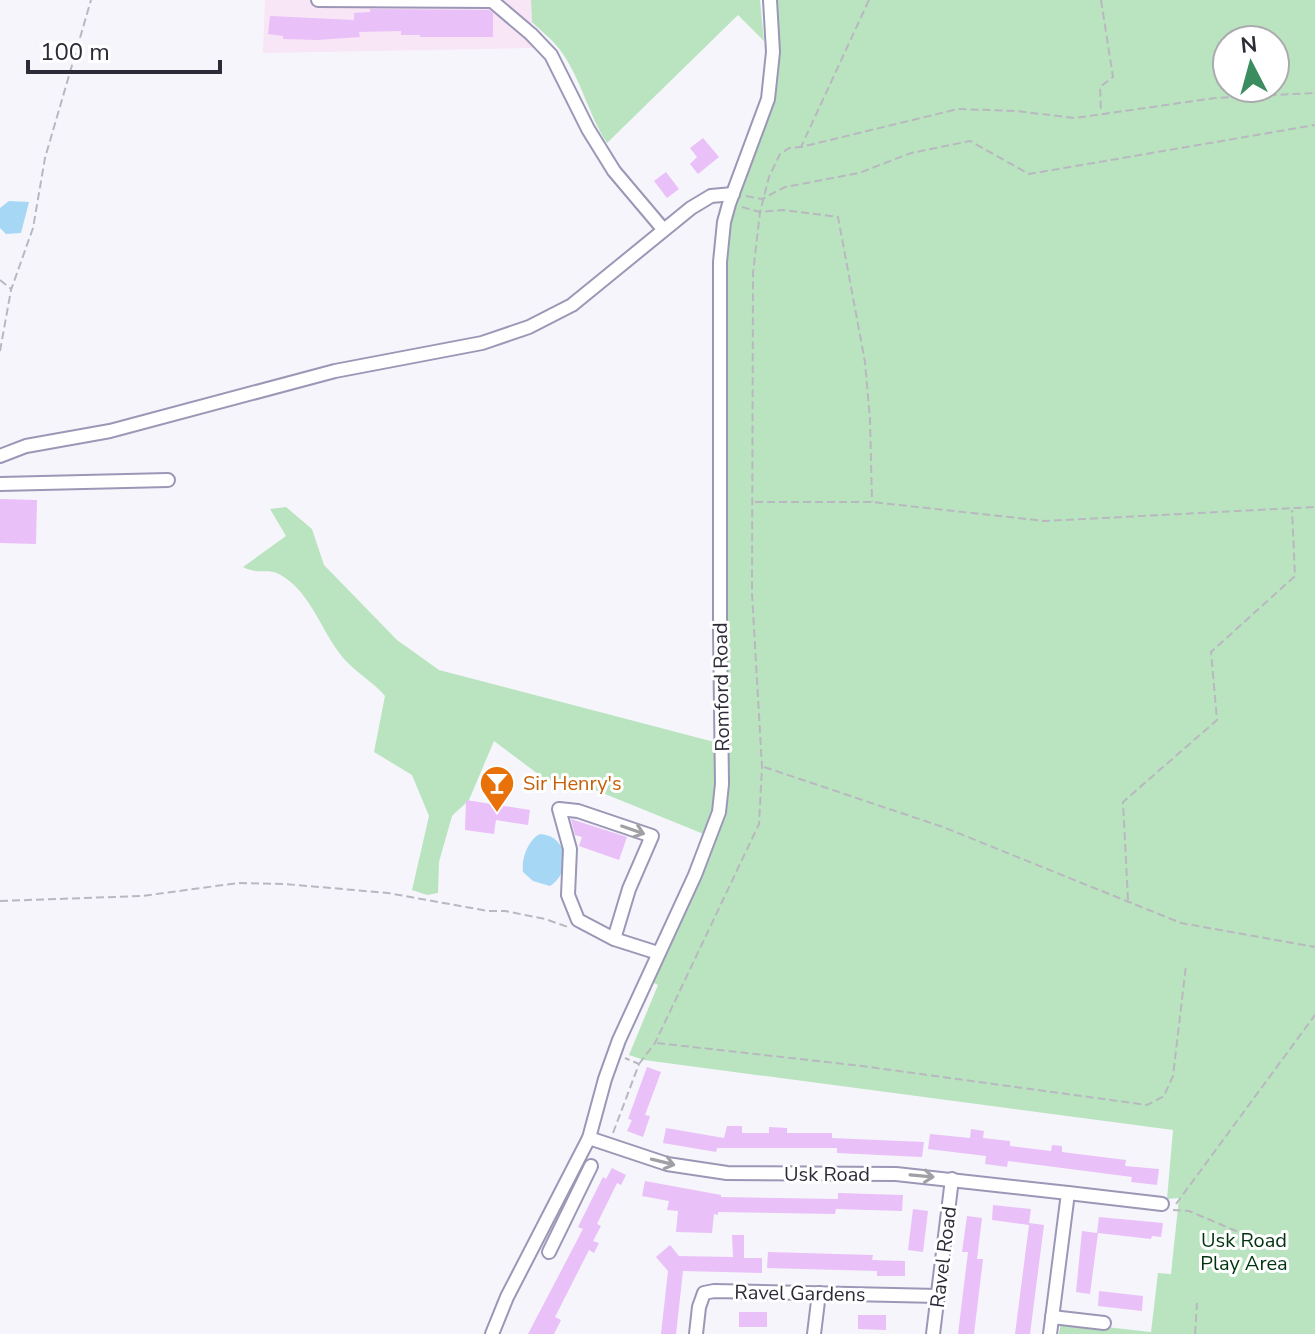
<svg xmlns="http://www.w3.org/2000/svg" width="1315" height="1334" viewBox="0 0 1315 1334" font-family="'Nunito Sans',sans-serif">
  <rect width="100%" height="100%" fill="#f6f5fc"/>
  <path fill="#f8e5f6" d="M265,0h266l2,48 -270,5z"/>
  <g fill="#bae4bf" fill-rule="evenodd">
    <path d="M531,0h229l4,41 -26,-26 -131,128c-19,-29 -26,-65 -47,-93 -7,-10 -19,-19 -28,-28z"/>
    <path d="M769,0h546v1334h-256l2,-12 90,10 7,-59 13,1 8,-76 -12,1 6,-69 -529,-70 -15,-5 29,-70 -12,-6 65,-142 -138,-56 -27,-1 -52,-39 -25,59 -17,16 -13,46 -1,31 -11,2 -15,-5 17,-74 -17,-41 -38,-23 11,-56c-11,-13 -25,-21 -37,-33 -26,-26 -35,-71 -69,-89 -11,-6 -22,1 -36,-7l43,-31 -16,-27 16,-2 26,22 12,36 73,75 42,30 283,74v-505l39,-117 11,-94zM1227,40h48v48h-48z"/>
  </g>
  <g fill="#a6d7f4">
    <path d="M9,201l20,1 -8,31 -15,1 -6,-6v-20z"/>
    <path d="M540,834c29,2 32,38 10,52l-17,-5 -10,-9c-2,-13 5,-32 17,-38z"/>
  </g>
  <g fill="#e9c0f7">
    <path d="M370,9l119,1 4,3v24h-73v-2h-19v-4l-42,1 1,5 -43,3 -34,-1v-3l-15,-2 2,-18 84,4v-7l16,-1z"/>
    <path d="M703,138l16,19 -21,17 -8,-10 7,-7 -7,-9z"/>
    <path d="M666,172l13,17 -12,9 -13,-17z"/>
    <path d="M0,499l37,1 -1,44 -36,-1z"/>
    <path d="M466,800l64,10 -2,15 -32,-5 -2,14 -29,-4z"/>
    <path d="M571,819l56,18 -8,23 -40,-14 3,-9 -7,-2z"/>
    <path d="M647,1067l14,5 -16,43 5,1 -7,21 -16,-6 5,-11 -4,-1z"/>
    <path d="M727,1126h15v7h27v-6l18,1v5h45v5l92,4 -2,15 -85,-4v-5h-120l-1,4 -53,-9 3,-15 58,10z"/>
    <path d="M971,1129l13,2 -1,7 27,3v5l41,5 1,-6 10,1v6l64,8 -1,6 34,3 -2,16 -26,-3 1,-5 -124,-16 -1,6 -22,-3 1,-8 -58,-7 2,-15 40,4z"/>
    <path d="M612,1168l14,7 -5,10 -4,-2 -20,41 4,2 -8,15 6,2 -5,10 -5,-3 -34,67 6,3 -7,14h-26l55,-105 -5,-2 25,-50 3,2z"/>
    <path d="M645,1181l76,14v2l117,2v-6l65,2 -1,16 -66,-2 -1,5 -117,-2v3l-4,-1 -2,19 -36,-1 2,-21 -11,-1 2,-9 -27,-5z"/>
    <path d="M993,1205l38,4 -2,14 15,2 -14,109h-15l14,-109 -37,-5z"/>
    <path d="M913,1209l15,2 -5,41 -15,-2z"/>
    <path d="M967,1216l15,2 -5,41h6l-9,75h-16l10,-82h-6z"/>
    <path d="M1099,1217l64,6 -2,14 -9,-1 -1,3 -53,-6 -8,61 -14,-2 6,-61 15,2z"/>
    <path d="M732,1235h12v23h18v15l-79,-2 -7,63h-15l7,-63 -12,-14 14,-12 9,11 54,1z"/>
    <path d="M768,1252l105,3 -1,5 33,1v15h-28v-5l-110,-3z"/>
    <path d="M1099,1291l44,5 -1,15 -44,-5z"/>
    <rect x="739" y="1312" width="28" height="15"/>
    <path d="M858,1315h28v15l-28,-1z"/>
  </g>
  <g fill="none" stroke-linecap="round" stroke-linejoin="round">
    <g stroke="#9b97b6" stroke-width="16">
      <g id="minor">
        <path d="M318,0l174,1 39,33 20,21 37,74 26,42 49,58"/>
        <path d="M0,456l26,-10 84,-15 225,-60 147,-28 47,-16 43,-22 119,-97 20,-12 22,-2"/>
        <path d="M0,484l168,-4"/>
        <path d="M614,939l15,-50 23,-53 -74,-25 -19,-2 11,40 -2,46 10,25 36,19 44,14"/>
        <path d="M589,1138l78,26 60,9 169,1 172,19 -18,141"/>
        <path d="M1068,1193l94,11"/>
        <path d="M549,1252l42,-86"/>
        <path d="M1052,1317l52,6"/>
        <path d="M492,1334l15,-37 82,-159 16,-59 14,-39 76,-165 24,-63 3,-28 -2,-155v-367l4,-40 5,-18 39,-105 5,-47 -3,-52"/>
        <path d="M696,1334l3,-27 5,-14 10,-2 224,5"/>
        <path d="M814,1334l5,-41"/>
        <path d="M933,1334l19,-155"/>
      </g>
    </g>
    <g stroke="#b9b8c1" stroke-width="2" stroke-dasharray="8 4" stroke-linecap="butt">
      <path d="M869,0l-68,147 157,-38 58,2 59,7 140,-20 100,-5"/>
      <path d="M1101,0l12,77 -13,10 1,25"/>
      <path d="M746,196l16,3 23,-12 74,-14 52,-20 59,-12 59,33 286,-49"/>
      <path d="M742,207l18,5 23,-2 55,7 27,145 5,57 2,83"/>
      <path d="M0,280l11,9"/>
      <path d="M0,351l11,-61 22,-62 12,-70 46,-158"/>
      <path d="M755,502h117l173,19 270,-14"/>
      <path d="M764,767l179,60 238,96 134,24"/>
      <path d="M1128,900l-5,-98 94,-82 -6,-68 84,-76 -3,-66"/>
      <path d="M0,901l142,-5 96,-13 47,1 103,9 100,18h17l40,8 23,8"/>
      <path d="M657,1043l205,23 285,39 17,-9 9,-20 13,-111"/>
      <path d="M639,1064l16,-21 104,-219 3,-57 -10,-174 1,-320 7,-61 9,-35 11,-23 9,-6 12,-1"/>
      <path d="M613,1133l26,-69 -14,-6"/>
      <path d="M1176,1204l139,-189"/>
      <path d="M1173,1210l16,1 59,25"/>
      <path d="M1195,1334l2,-31"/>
    </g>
    <use href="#minor" stroke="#fff" stroke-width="12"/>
  </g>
  <defs><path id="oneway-shaft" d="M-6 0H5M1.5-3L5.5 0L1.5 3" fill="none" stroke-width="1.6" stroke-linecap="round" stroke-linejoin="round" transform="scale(2)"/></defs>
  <g stroke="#a0a0a5">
    <use href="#oneway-shaft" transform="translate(633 830) rotate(19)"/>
    <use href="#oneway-shaft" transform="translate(663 1162) rotate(14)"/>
    <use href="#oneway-shaft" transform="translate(922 1176) rotate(5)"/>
  </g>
  <defs>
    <g id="bar-pin" transform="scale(1.8)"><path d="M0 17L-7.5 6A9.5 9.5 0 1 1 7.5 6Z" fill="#e8710a" stroke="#fff"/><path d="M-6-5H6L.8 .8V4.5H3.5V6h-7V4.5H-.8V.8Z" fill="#fff"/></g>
  </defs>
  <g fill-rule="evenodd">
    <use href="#bar-pin" x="497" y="783"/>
  </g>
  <g text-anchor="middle" stroke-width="6" stroke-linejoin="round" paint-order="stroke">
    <g font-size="20" fill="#2d2b37" stroke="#fff">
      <text transform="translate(721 687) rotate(-91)" y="7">Romford Road</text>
      <text x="827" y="1181">Usk Road</text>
      <text transform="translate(943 1257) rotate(-83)" y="7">Ravel Road</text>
      <text transform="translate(800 1293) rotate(1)" y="7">Ravel Gardens</text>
    </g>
    <g font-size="20" fill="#c56008" stroke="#fff" text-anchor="start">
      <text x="523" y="790">Sir Henry's</text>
    </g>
    <g font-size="20" fill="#00340e" stroke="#fff">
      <text x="1244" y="1247">Usk Road<tspan x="1244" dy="23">Play Area</tspan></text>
    </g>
  </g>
  <g transform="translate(1251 64) rotate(354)"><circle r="38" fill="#ffffff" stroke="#abaaaf" stroke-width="2"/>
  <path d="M0-6L14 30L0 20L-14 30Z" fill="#3b8c5e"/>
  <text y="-12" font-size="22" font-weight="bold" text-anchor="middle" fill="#2d2b37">N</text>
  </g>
  <path d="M28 60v12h192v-12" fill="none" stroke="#2d2b37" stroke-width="4"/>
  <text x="40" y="60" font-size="24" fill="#2d2b37" stroke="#ffffff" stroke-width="6" paint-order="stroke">100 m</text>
</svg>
